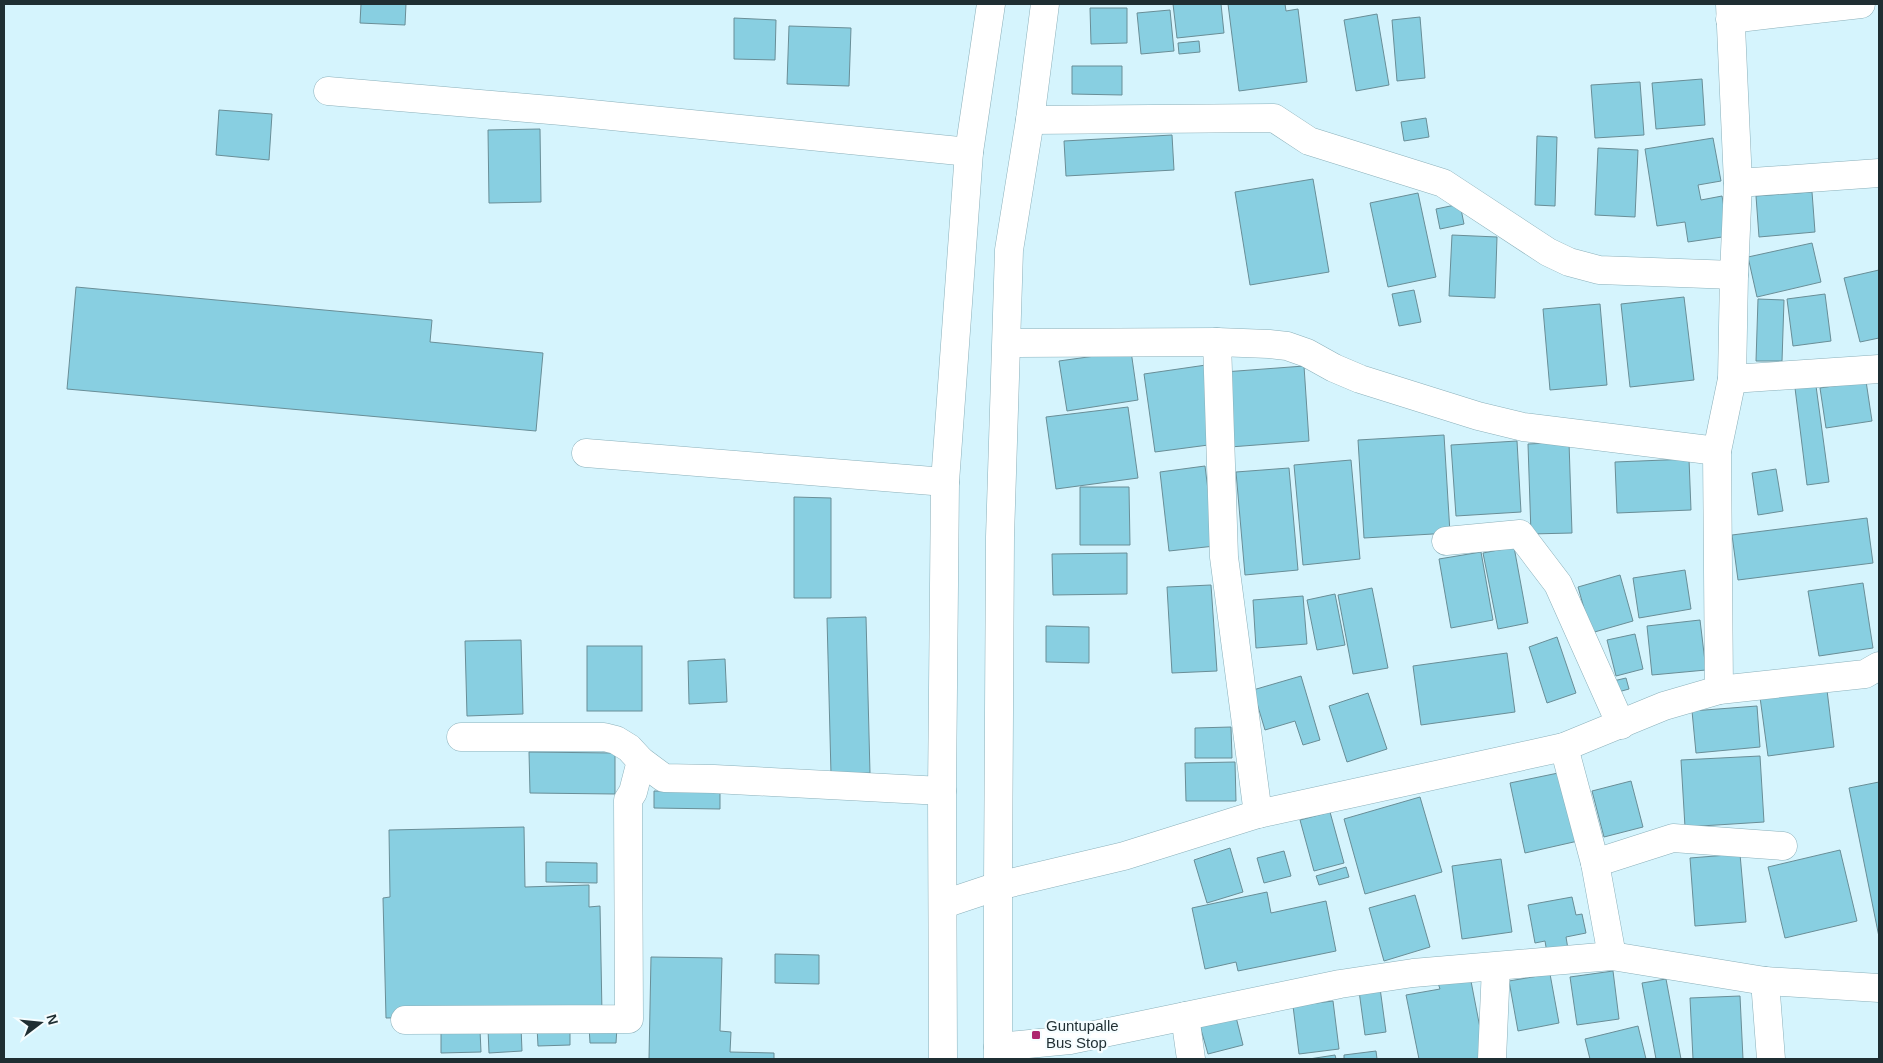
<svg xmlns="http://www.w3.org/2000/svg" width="1883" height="1063" viewBox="0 0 1883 1063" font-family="Helvetica,sans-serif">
  <rect width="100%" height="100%" fill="#d5f4fd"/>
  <g fill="#88cfe1" stroke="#698e97">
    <path d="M361,4h45l-1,21 -45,-2z"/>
    <path d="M1173,4h48l3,29 -47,5z"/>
    <path d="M1228,4h57l1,7 12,-2 9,73 -68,9z"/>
    <path d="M1090,8h37v35l-36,1z"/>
    <path d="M1170,10l4,41 -33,3 -4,-41z"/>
    <path d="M1377,14l12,71 -33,6 -12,-71z"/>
    <path d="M1420,17l5,61 -28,3 -5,-61z"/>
    <path d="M734,18l42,2 -1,40 -41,-1z"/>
    <path d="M789,26l62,2 -2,58 -62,-2z"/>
    <path d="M1199,41l1,11 -21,2 -1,-11z"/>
    <path d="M1072,66h50v29l-50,-1z"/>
    <path d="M1702,79l3,46 -49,4 -4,-46z"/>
    <path d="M1640,82l4,53 -49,3 -4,-53z"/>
    <path d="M219,110l53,4 -3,46 -53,-5z"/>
    <path d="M1426,118l3,19 -25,4 -3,-19z"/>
    <path d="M540,129l1,73 -52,1 -1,-73z"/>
    <path d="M1172,135l2,35 -108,6 -2,-35z"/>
    <path d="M1537,136l20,1 -2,69 -20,-1z"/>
    <path d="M1713,138l8,43 -23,4 3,15 21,-4 7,40 -41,6 -3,-20 -28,4 -12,-77z"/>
    <path d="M1598,148l40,2 -3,67 -40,-2z"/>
    <path d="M1313,179l16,93 -79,13 -15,-93z"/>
    <path d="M1812,192l3,40 -56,5 -3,-41z"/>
    <path d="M1418,193l18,84 -48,10 -18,-84z"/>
    <path d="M1460,204l4,20 -24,5 -4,-20z"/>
    <path d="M1452,235l45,2 -2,61 -46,-2z"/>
    <path d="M1812,243l9,39 -64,15 -9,-40z"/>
    <path d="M1879,270v68l-19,4 -16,-64z"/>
    <path d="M76,287l356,33 -2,22 113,11 -7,78 -469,-42z"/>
    <path d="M1414,290l7,32 -22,4 -7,-32z"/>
    <path d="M1825,294l6,47 -38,5 -6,-47z"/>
    <path d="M1684,297l10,83 -64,7 -9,-83z"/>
    <path d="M1758,299l26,1 -2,61h-26z"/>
    <path d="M1600,304l7,81 -57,5 -7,-81z"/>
    <path d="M1131,351l7,49 -71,11 -8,-50z"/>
    <path d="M1206,365l10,79 -61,8 -11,-78z"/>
    <path d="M1304,366l5,75 -79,6 -6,-75z"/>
    <path d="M1866,381l6,40 -46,7 -6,-40z"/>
    <path d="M1816,386l13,96 -22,3 -12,-97z"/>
    <path d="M1128,407l10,71 -82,11 -10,-72z"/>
    <path d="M1444,435l6,98 -86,5 -6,-98z"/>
    <path d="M1517,441l4,71 -65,4 -5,-71z"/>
    <path d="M1569,442l3,91 -41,1 -3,-90z"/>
    <path d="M1689,459l2,51 -74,3 -2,-51z"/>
    <path d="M1351,460l9,99 -57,6 -9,-100z"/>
    <path d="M1205,466l10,80 -46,5 -9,-79z"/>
    <path d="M1289,468l9,102 -53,5 -9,-103z"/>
    <path d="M1776,469l7,42 -25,4 -6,-42z"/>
    <path d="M1080,487h49l1,58h-50z"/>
    <path d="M794,497l37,1v100h-37z"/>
    <path d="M1867,518l6,45 -135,17 -6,-45z"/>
    <path d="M1514,547l14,76 -30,6 -15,-76z"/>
    <path d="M1481,552l12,68 -42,8 -12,-69z"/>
    <path d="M1127,553v41l-74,1 -1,-41z"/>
    <path d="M1685,570l6,39 -52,9 -6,-40z"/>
    <path d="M1620,575l13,46 -42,12 -13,-46z"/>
    <path d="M1863,583l10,65 -54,8 -11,-65z"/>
    <path d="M1211,585l6,86 -45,2 -5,-86z"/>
    <path d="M1372,588l16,80 -35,6 -15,-79z"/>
    <path d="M1335,594l10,51 -28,5 -10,-50z"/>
    <path d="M1303,596l4,48 -51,4 -3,-48z"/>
    <path d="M866,617l4,156 -39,1 -4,-156z"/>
    <path d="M1700,620l6,50 -54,5 -5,-49z"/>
    <path d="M1046,626l43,1v36l-43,-1z"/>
    <path d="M1635,634l8,35 -27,7 -9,-36z"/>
    <path d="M1557,637l19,56 -29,10 -18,-56z"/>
    <path d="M521,640l2,74 -56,2 -2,-75z"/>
    <rect x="587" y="646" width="55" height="65"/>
    <path d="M1507,653l8,59 -94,13 -8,-59z"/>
    <path d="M725,659l2,43 -38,2 -1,-43z"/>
    <path d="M1301,676l19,64 -17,5 -8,-24 -30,9 -12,-40z"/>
    <path d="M1626,678l3,11 -18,5 -2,-12z"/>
    <path d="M1826,682l8,65 -66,9 -9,-66z"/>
    <path d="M1368,693l19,56 -40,13 -18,-56z"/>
    <path d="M1757,706l3,41 -64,6 -4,-42z"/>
    <path d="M1231,727l1,31h-37v-30z"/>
    <path d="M529,752l86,1v41l-85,-1z"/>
    <path d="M1760,756l4,66 -79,5 -4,-67z"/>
    <path d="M1235,762l1,39h-50l-1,-38z"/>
    <path d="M1563,772l15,69 -53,12 -15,-70z"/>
    <path d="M1631,781l12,46 -39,10 -12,-46z"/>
    <path d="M1879,782v155l-30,-149z"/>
    <path d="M654,791l66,1v17l-66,-1z"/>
    <path d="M1420,797l22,75 -77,22 -21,-75z"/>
    <path d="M1330,812l14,51 -30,8 -14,-51z"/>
    <path d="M524,827l1,60 64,-2v22l11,-1 2,108 -216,4 -3,-120 7,-1 -1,-67z"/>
    <path d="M1230,848l13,44 -36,11 -13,-43z"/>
    <path d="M1840,850l17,71 -72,17 -17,-71z"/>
    <path d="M1284,851l7,25 -27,7 -7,-25z"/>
    <path d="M1740,854l6,68 -51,4 -5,-68z"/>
    <path d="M1501,859l11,73 -50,7 -10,-73z"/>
    <path d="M546,862l51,1v20l-51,-1z"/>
    <path d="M1346,867l3,10 -30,8 -3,-9z"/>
    <path d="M1267,892l4,21 55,-12 10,50 -98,20 -2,-9 -31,7 -13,-61z"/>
    <path d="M1415,895l15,52 -46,14 -15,-53z"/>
    <path d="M1572,897l4,18 6,-1 4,19 -20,4 2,12 -21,4 -2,-12 -10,2 -7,-38z"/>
    <path d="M775,954l44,1v29l-44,-1z"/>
    <path d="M651,957l71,1 -2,73 11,1 -1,20 44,1v6h-125z"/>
    <path d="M1613,971l6,48 -42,6 -7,-48z"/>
    <path d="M1550,974l9,49 -41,8 -9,-50z"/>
    <path d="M1470,976l16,83h-67l-13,-64 34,-6 -2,-6z"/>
    <path d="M1666,979l15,80h-25l-14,-76z"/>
    <path d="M1380,988l6,44 -21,3 -6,-44z"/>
    <path d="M1740,996l3,63h-50l-3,-61z"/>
    <path d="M1333,1001l6,48 -40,5 -6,-48z"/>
    <path d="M1236,1017l7,28 -35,9 -8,-28z"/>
    <path d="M570,1025v20l-32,1 -1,-19z"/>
    <path d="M589,1026l28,1 -1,16h-26z"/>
    <path d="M1638,1026l8,33h-56l-5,-20z"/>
    <path d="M521,1027l1,24 -33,2 -1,-24z"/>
    <path d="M480,1030l1,22 -40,1v-22z"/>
    <path d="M1376,1051l1,8h-33v-4z"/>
    <path d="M1335,1055l1,4h-27z"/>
  </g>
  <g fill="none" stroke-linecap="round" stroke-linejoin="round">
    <g stroke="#8bb0ba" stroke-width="29">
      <g id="minor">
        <path d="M1730,19l131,-15"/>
        <path d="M328,91l234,20 407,41"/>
        <path d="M1030,120l244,-2 35,23 134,42 105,69 21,10 30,8 135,5"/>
        <path d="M1738,183l141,-10"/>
        <path d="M1217,342l7,215 34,257"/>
        <path d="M1007,343l210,-1 52,2 18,2 20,7 27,15 26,11 118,37 45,11 194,24"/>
        <path d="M1732,379l147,-10"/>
        <path d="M586,453l359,29"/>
        <path d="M1446,541l74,-7 38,50 63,141"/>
        <path d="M1719,690l-2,-239 15,-72 2,-104 4,-92 -8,-179"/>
        <path d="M461,737h143l12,3 13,8 12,13 23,17 50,1 228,12"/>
        <path d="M1564,747l31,116 17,93"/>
        <path d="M1595,863l78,-25 110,8"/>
        <path d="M944,904l54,-18 126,-30 134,-42 306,-67 100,-41 55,-16 146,-16 14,-8"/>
        <path d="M1765,981l6,78"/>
        <path d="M1185,1016l6,43"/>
        <path d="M405,1020l224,-1 -1,-219 5,-8 8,-31"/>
        <path d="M998,1047l72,-7 270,-56 73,-11 199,-17 153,25 114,7"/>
        <path d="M1492,1059l4,-92"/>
      </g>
    </g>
    <g stroke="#8bb0ba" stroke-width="29">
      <g id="highway">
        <path d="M943,1059l-1,-268 3,-309 24,-330 22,-148"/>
        <path d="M998,1059v-173l2,-349 9,-287 21,-130 15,-116"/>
      </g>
    </g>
    <use href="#minor" stroke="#fff" stroke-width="28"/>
    <use href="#highway" stroke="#fff" stroke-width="28"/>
  </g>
  <rect fill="#ac266f" stroke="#f5fdff" stroke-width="2" x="1031" y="1030" width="10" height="10" rx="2.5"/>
  <g text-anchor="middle" stroke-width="4.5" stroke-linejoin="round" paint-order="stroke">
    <g font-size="15" fill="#1f2e32" stroke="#f5fdff" text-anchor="start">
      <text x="1046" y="1031">Guntupalle<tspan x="1046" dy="17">Bus Stop</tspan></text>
    </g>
  </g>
  <rect width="1883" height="1063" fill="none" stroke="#1f2e32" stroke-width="10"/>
  <g transform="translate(40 1023) rotate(74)" stroke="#f5fdff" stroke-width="4" paint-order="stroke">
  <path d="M0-4L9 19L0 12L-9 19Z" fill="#1f2e32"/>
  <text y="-8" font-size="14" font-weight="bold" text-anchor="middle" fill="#1f2e32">N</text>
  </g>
</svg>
